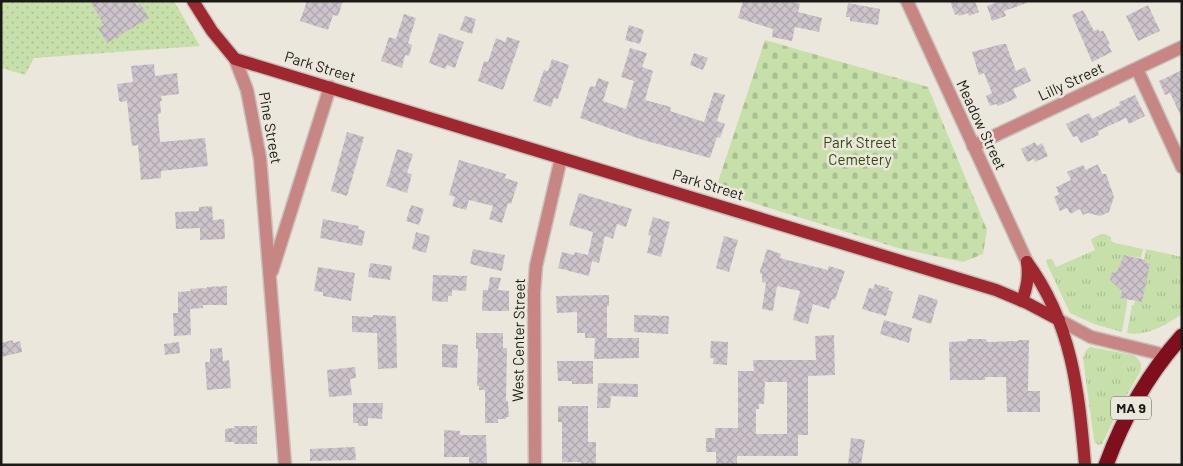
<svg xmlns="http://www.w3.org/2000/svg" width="1183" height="466" viewBox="0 0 1183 466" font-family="Barlow,sans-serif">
  <defs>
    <pattern id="grass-tufts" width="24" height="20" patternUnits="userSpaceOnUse" patternTransform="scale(1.25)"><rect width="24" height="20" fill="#c7e0aa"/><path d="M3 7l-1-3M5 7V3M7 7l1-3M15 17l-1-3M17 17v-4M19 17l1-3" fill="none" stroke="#aac092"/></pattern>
    <pattern id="cemetery-stones" width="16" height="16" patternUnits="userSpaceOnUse" patternTransform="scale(1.25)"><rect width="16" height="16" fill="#c7e0aa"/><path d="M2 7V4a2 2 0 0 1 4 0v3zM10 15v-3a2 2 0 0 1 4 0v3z" fill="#aac092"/></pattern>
    <pattern id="park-dots" width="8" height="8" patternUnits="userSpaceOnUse" patternTransform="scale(1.25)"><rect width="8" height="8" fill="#c7e0aa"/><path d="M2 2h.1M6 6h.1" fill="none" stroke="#aac092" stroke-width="1.8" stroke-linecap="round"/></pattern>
    <pattern id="building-cross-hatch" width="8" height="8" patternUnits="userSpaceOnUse" patternTransform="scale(1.25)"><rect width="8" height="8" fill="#cdc3ca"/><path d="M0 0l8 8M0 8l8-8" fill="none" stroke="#afa7ad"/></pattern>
  </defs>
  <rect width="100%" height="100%" fill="#ebe7dd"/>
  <g fill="url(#grass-tufts)">
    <path d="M1101,234h4l6,3v4l4,2 28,6 -2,9 -17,-3 -7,16 -6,2 -1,7 4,4 10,-2 -3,16 6,1v5l-5,28 -28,-8 -24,-11 -24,-51 1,-3h5l4,8 39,-17 -4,-10 2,-2z"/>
    <path d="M1146,249l36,8v57c-15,11 -37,23 -55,19l5,-28h2l1,-4 7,1 3,-42 -1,-1z"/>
    <path d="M1090,347l43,8c7,4 10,10 7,17l-21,37 -17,35 -3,1 -4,-2 -1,-3 -11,-82 3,-8z"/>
  </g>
  <path fill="url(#cemetery-stones)" d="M765,40l163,47 59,143 -4,24 -20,8 -65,-14 -183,-57z"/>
  <path fill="url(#park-dots)" d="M1,1h173l26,45 -166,12 -9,17 -24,-7z"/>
  <g fill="url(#building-cross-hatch)" fill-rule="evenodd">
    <path d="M90,1h44l3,5 3,-3 9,15 -42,25 -9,-15 6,-3z"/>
    <path d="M307,1h36l-5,15 -5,-1 -5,15 -28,-9z"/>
    <path d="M743,1h45l12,3 -2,8 24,6 -3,14 -24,-5 -3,14 -20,-4 1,-8 -35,-11z"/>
    <path d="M950,1h25l4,11 -10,4 -1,-3 -9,3 -1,-2 -3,1z"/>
    <path d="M1000,1h26l1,2 -23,8 2,5 -14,5 -5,-15z"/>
    <path d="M848,3l32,6 -2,16 -28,-4v-4h-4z"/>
    <path d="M1148,5l12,26 -22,10 -12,-25z"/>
    <path d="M1083,10l11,21 4,-2 2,3 3,-2 7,14 -2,1 4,7 -20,10 -20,-47z"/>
    <path d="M404,14l12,4 -8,25 4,2 -3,11 -4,-1 -3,13 -21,-7 8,-24 7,2z"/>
    <path d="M465,16l11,3 -4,15 -12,-4z"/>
    <path d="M629,25l15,5 -4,14 -15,-4z"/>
    <path d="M439,33l25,9 -9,26 -8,-3 -2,4 -16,-6z"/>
    <path d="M507,37l13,4 -17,49 -25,-9 6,-20 4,1 8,-24 9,4z"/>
    <path d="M1002,44h4l10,27 9,-4 6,14 -18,8 4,9 -19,8 -2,-2 -6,2 -4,-10 6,-3 -8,-20 -5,2 -7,-23z"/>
    <path d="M630,48l17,5 -5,14 11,4 -8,29 26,7 -1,4 34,11 10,-30 11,3 -8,26 8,3 -5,14 -3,-1 -7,21 -67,-18 -63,-22 10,-32 5,1 3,-9 11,4 -6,19 23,8 8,-28 -13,-4z"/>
    <path d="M694,53l14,5 -5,12 -13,-5z"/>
    <path d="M552,59l17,6 -11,34 -4,-1 -3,9 -18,-6 11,-31 4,1z"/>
    <path d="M154,64l1,12 22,-3 2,21 -18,2 1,5h-2l1,12 -3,1 2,28 45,-4 3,28 -47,5v7l-20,2 -3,-35 -6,1 -5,-45 -6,1 -2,-2 -2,-16 16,-2 -2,-16z"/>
    <path d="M1182,70v48l-12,-25 -5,2 -6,-14z"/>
    <path d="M1135,95l10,21 -16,8 -3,-6 -28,13 1,4 -18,8 -4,-7 -4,1 -7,-13 23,-11 3,6 28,-14 -1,-3z"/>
    <path d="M347,132l17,5 -17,59 -16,-5z"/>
    <path d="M1035,142l2,4 5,-3 6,13 -13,6 -1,-3 -7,3 -6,-13z"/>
    <path d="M397,149l16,5 -6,19 5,1 -5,19 -21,-7z"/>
    <path d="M459,160l47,14 -1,4 13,4 -7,22 -3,-1 -6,20 -13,-4 4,-13 -24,-6 -3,10 -14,-4 3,-9 -6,-2z"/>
    <path d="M1098,164l4,10h4l8,23 -5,15 -9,4 -12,-3 -5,2 -3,-6 -10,5 -3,-6 -7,3 -6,-14 5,-3 -3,-7 15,-7 -4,-8 16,-7 3,5z"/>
    <path d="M579,193l53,16 -6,18 -9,-3 -4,15 -8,-3 -6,27 -7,-2 -3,15 -31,-8 4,-16 12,3 1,-3 13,3 5,-23 -24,-7z"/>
    <path d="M411,205l13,4 -5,16 -13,-4z"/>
    <path d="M212,206l1,14 11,-1 1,20 -25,1v-12l-24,1 -1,-17 24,-1v-4z"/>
    <path d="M653,217l17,5 -9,35 -14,-4 4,-17 -3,-1z"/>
    <path d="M323,219l36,7 -1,3 7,2 -3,15 -42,-8z"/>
    <path d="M416,232l14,4 -4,17 -14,-4z"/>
    <path d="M724,236l14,4 -9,32 -13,-4z"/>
    <path d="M473,249l32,6 -3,16 -32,-7z"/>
    <path d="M767,249l14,5 -1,4 11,3 37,9 1,-4 16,5 -10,29 -3,-1 -3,10 -16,-5 -5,20 -15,-4 7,-29 -23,-5 -4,25 -11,-2 4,-26 -4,-1v-8l-2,-1v-2z"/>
    <path d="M1124,255l22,5 -1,3 5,1 -8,38 -22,-4 2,-7 -12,-11 1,-7 6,-2z"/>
    <path d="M370,263l22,3 -2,14 -22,-3z"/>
    <path d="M318,267l37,6 -4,28 -28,-5v-4l-9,-1z"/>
    <path d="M433,275l34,1 -1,15 -14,-1v6h-4v6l-16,-1z"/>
    <path d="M490,277l11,1 -3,12 11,1v20h-27l1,-21h5z"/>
    <path d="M875,284l14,4 -1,2 5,2 -7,24 -24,-7 7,-21 4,1z"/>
    <path d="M227,286v19h-24v3l-13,1 1,26 -17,1 -1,-23h5v-21l13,-1 -1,-2 17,-1v-1z"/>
    <path d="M919,294l19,6 -7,24 -19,-6z"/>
    <path d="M609,295v11h-2v32h32v20l-45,1 1,-21h-10v-5h-8v-21l-20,1 -1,-17z"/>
    <path d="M373,315l23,1 1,52 -19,1 -1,-36 -25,-1v-16l21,1z"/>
    <path d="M634,315l35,1 -1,18 -34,-2z"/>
    <path d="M884,320l28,8 -3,15 -29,-9z"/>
    <path d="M476,333h27v15h4l-1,53h2l1,16h-3v2h-8v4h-13v-33h-6v-4h-2l1,-37h-2z"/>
    <path d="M834,335l1,40 -27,1v59h-10v21h-61v9h-21v-13h-10v-14h9v-10h23v-57h16l-1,-11h63l-1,-24zM765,382h22v52h-31v-25h3v-5h5z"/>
    <path d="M967,339h19l1,3 31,-1v-1h11l-1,51h12v21h-33l-1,-35h-21v3h-35l-1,-38 18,-1z"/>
    <path d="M13,340v3l7,-2 2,11 -21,5v-14z"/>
    <path d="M711,341l17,1 -1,23 -14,-1 1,-6h-4z"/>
    <path d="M179,342l1,11 -15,2 -1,-11z"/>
    <path d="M442,344l16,1 -1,23 -15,-1z"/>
    <path d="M222,348l1,13 6,-1 2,28 -24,2 -2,-28h5v-13z"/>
    <path d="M557,361h36v23h-21v-3h-14z"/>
    <path d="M355,367l1,11 -6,1 2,16 -23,2 -2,-27z"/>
    <path d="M598,383l40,1v13l-27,-1 -1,12h-13z"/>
    <path d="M353,403h30l-1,16 -14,-1v8h-10v-3h-5z"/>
    <path d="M558,406h30v36h8v23h-15v-3h-19v-40h-4z"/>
    <path d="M234,426h23v18h-23v-2h-9v-13l9,-1z"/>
    <path d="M444,430l16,1v4h26l1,30h-18v-8h-25z"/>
    <path d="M851,438l14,2 -4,25h-13z"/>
    <path d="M355,447l1,13 -46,1v-12z"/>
  </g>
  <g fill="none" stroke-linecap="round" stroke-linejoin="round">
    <g stroke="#c6c2b9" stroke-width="15">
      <g id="minor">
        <path d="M907,1l120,261"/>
        <path d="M235,59l12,31 13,68 25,307"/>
        <path d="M1137,69l45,98"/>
        <path d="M973,146l209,-99"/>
        <path d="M272,271l58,-184"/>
        <path d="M1059,320l32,17 74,18"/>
        <path d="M535,465l-1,-173 2,-26 25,-108"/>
      </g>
    </g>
    <g stroke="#c6c2b9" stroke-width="15">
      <g id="major">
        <path d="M193,1l19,30 23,28 761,231 31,13 32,17"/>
        <path d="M1027,262c45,61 52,130 58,203"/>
        <path d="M1022,301c5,-14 7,-24 5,-39"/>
      </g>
    </g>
    <g stroke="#c6c2b9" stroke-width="18">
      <path id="highway" d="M1106,465c18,-49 41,-90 76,-129"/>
    </g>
    <use href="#minor" stroke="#c78683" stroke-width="12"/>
    <use href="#major" stroke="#9f2830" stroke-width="12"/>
    <use href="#highway" stroke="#800f1d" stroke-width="15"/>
  </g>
  <g text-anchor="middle" stroke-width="5" stroke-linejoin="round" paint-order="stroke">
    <rect fill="#ebe7dd" stroke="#595852" stroke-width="1" x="1111" y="396.5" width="40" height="23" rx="4"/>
    <g font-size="14" font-weight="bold" fill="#1b1a16">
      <text x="1131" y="413">MA 9</text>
    </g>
    <g font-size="15" fill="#1b1a16" stroke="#ebe7dd">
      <text transform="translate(320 67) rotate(17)" y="5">Park Street</text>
      <text transform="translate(1071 82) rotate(-25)" y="5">Lilly Street</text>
      <text transform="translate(981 125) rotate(65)" y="5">Meadow Street</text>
      <text transform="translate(270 128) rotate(80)" y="5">Pine Street</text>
      <text transform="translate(708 185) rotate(17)" y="5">Park Street</text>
      <text transform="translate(519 340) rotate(-89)" y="5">West Center Street</text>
    </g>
    <g font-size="15" fill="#334909" stroke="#ebe7dd">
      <text x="860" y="148">Park Street<tspan x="860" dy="17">Cemetery</tspan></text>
    </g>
  </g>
  <rect width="1183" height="466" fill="none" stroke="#1b1a16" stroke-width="5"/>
</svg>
